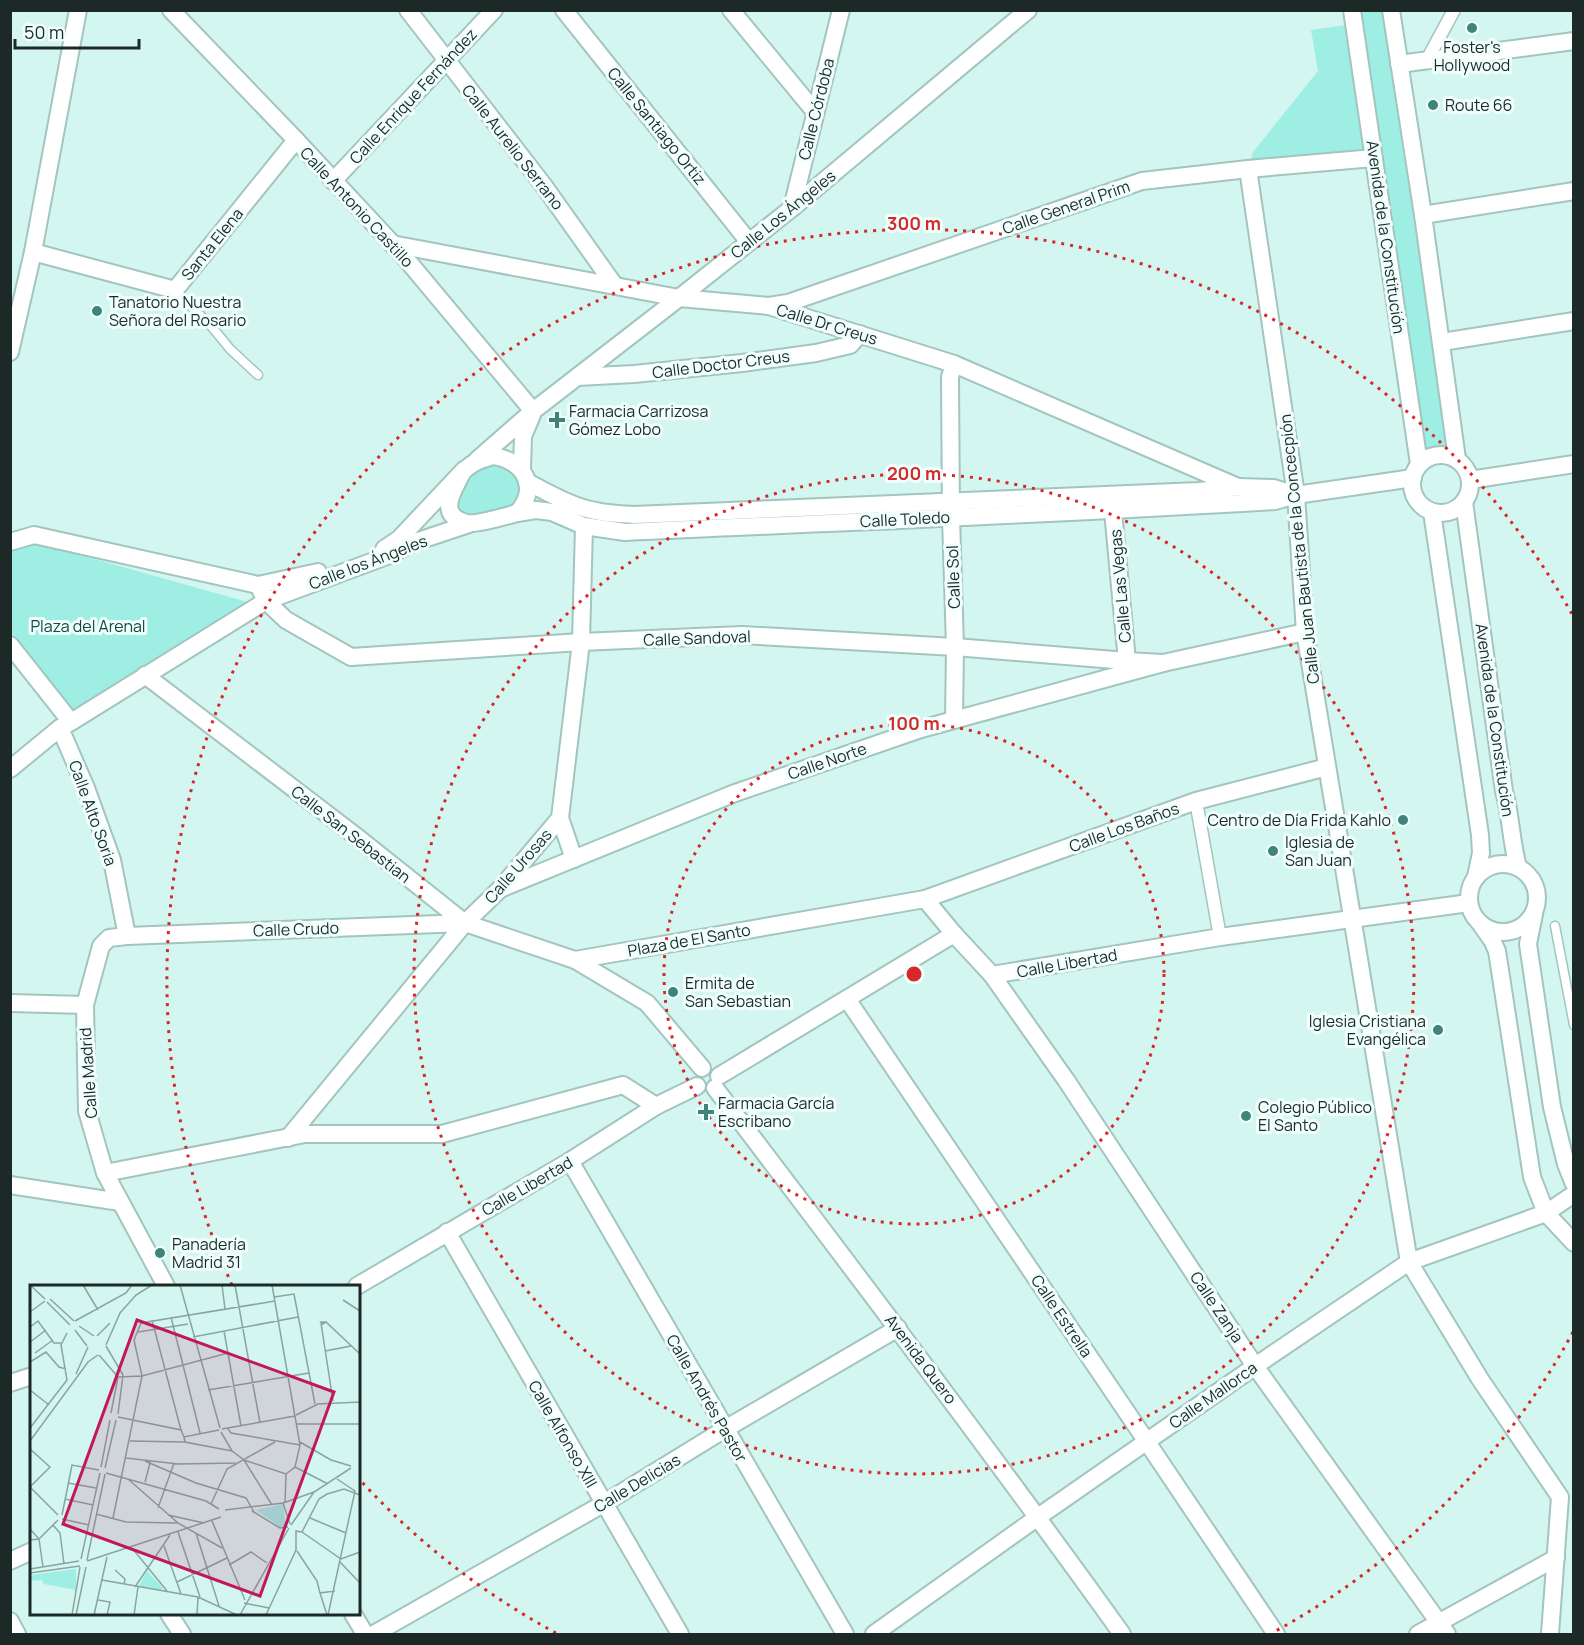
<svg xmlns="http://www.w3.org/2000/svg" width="1584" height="1645" viewBox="0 0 1584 1645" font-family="Manrope,sans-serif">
  <rect width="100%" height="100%" fill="#d3f6f1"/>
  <g fill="#9eeee3">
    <path d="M1361,11h21l66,436 -9,-2 -13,7z"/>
    <path d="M1354,24l20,134 -126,11 5,-17 65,-81 -7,-41z"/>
    <path d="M495,463c30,8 33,38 4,49 -12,5 -26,2 -38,0l-4,-8 2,-11 13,-21z"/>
    <path d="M34,542l217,61 -180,110 -60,-80v-83z"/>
  </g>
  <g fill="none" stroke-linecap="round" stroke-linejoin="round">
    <g stroke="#a2c5bf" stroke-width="11">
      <g id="service">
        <path d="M175,290l37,37 18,22 28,26"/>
        <path d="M1555,926l19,99"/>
      </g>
    </g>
    <g stroke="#a2c5bf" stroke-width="15">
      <g id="pedestrian">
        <path d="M1427,60l27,-50"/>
        <path d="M1196,801l24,136"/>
      </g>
    </g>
    <g stroke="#a2c5bf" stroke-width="20">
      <g id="minor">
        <path d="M171,10l125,130 106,114 131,157"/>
        <path d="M408,10l136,176 71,100"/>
        <path d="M564,10l185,232"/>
        <path d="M731,10l84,102"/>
        <path d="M1352,10l67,454"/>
        <path d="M1391,10l32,205 34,244"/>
        <path d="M1399,64l175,-23"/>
        <path d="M1248,169l48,326 9,137 104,630 71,117 80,118 -10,137"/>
        <path d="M333,181l161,-171"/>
        <path d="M792,208l49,-198"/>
        <path d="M1423,215l151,-24"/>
        <path d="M392,244l287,54 90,8 185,58 284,123"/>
        <path d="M33,252l142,38 121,-150"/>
        <path d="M769,306l19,-3 354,-122 106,-12 126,-11"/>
        <path d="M1442,342l132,-21"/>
        <path d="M10,352l23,-100 45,-242"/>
        <path d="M577,377l57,-3 108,-11 74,-10 34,-8 10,-11"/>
        <circle cx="1441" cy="484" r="29"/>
        <path d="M493,456c31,4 47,32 24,57 -11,3 -41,12 -50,10 -25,-6 -19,-23 -10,-40 3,-6 5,-12 10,-15 8,-7 16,-9 26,-12z"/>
        <path d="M477,460l56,-49 146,-113 113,-90 236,-198"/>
        <path d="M522,469l1,-33 9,-21"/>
        <path d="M1470,480l104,-16"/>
        <path d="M527,482c22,11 45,25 69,29 12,3 25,3 38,4l565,-24 39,-4 36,1 22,7"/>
        <path d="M1464,502l40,289c7,25 7,51 14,76"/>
        <path d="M1113,511l14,150"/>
        <path d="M1432,512l48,323 1,18 -5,24"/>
        <path d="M517,513l19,-3 16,2 32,14 41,6c216,-10 433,-18 650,-31l21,-6 117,-17"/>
        <path d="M10,542l24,-7 224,50 60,-13"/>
        <path d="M384,549l15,-10 65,-69"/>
        <path d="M258,585l8,16 20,19 65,37 230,-15 161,-7 213,12 172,14 36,2"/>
        <path d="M10,645l61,77 195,-121 121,-45 28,-14 54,-18"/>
        <path d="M145,675l212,162 108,86 110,37"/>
        <path d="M954,720l1,-73 -4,-130 -1,-140 4,-13"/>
        <path d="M60,728l26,60 26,72 15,76"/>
        <path d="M10,769l50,-41 9,-5"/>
        <path d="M560,818l14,41"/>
        <circle cx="1503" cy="898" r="34"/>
        <path d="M500,889l235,-96 186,-64 242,-66 142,-31"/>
        <path d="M925,899l271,-98 131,-34"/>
        <path d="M1534,914l-6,30 24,163 14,57 8,20"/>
        <path d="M1482,926l10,14 5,11 35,226 14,36 28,30"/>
        <path d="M992,975l74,105 189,286 192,268"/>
        <path d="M847,999l300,443 129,192"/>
        <path d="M10,1003l75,2"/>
        <path d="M702,1068l-55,-65 -72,-43 350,-61 29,35"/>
        <path d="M719,1076l235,-142 38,41 228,-38 249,-34"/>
        <path d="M715,1088c138,181 275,362 407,546"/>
        <path d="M288,1138l177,-215 35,-34 60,-71 21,-176 3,-116"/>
        <path d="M570,1161l275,473"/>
        <path d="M105,1173l200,-39h137l181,-49 33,21"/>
        <path d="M10,1185l110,17"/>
        <path d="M447,1232l233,402"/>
        <path d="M166,1286l-61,-113 -18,-62 -2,-106 16,-59 8,-8 18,-2 338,-13"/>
        <path d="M357,1286l213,-125 86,-55 41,-20"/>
        <path d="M10,1383l22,-7"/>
        <path d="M10,1561l22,-10"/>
        <path d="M169,1614l13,20"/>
        <path d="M353,1614l12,20"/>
        <path d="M10,1621l7,13"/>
        <path d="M374,1634l229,-130 122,-75 173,-101"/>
        <path d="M874,1634l164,-117 226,-157 145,-98 137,-49 28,-19"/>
        <path d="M1418,1634l138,-76"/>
      </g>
    </g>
    <use href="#service" stroke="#fff" stroke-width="8"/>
    <use href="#pedestrian" stroke="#fff" stroke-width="12"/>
    <use href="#minor" stroke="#fff" stroke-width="16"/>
  </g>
  <g fill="none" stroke="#d62828" stroke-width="3" stroke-dasharray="3 6">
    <circle cx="914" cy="974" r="250"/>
    <circle cx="914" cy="974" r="500"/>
    <path d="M1573 1332A750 750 0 0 1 1272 1633M556 1633A750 750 0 0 1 361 1481M232 1285A750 750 0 0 1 1573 616"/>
  </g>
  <g fill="#3e847b" stroke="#f0fffc" stroke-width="2">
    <circle cx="1472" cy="28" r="6"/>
    <circle cx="1433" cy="105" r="6"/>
    <circle cx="97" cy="311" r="6"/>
    <path d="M554 411h6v6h6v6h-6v6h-6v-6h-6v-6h6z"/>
    <circle cx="1403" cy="820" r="6"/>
    <circle cx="1273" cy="851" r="6"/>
    <circle cx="673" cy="992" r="6"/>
    <circle cx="1438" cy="1030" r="6"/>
    <path d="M703 1103h6v6h6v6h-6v6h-6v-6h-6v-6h6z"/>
    <circle cx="1246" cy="1116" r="6"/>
    <circle cx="160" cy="1253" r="6"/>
  </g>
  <g text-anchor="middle" stroke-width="6" stroke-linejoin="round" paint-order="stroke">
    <g font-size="16" fill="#1c2927" stroke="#f0fffc" text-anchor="start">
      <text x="1472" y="53" text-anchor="middle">Foster's<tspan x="1472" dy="18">Hollywood</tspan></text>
      <text x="1445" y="111">Route 66</text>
      <text x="109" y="308">Tanatorio Nuestra<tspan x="109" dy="18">Señora del Rosario</tspan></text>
      <text x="569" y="417">Farmacia Carrizosa<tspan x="569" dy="18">Gómez Lobo</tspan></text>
      <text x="1391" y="826" text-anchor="end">Centro de Día Frida Kahlo</text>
      <text x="1285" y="848">Iglesia de<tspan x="1285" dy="18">San Juan</tspan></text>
      <text x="685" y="989">Ermita de<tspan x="685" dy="18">San Sebastian</tspan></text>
      <text x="1426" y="1027" text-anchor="end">Iglesia Cristiana<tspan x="1426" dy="18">Evangélica</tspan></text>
      <text x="718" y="1109">Farmacia García<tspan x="718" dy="18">Escribano</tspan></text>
      <text x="1258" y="1113">Colegio Público<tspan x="1258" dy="18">El Santo</tspan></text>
      <text x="172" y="1250">Panadería<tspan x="172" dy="18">Madrid 31</tspan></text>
    </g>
    <g font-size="16" fill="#1c2927" stroke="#f0fffc">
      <text transform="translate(413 96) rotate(-47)" y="6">Calle Enrique Fernández</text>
      <text transform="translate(816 109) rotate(-76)" y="6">Calle Córdoba</text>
      <text transform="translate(657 126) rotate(51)" y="6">Calle Santiago Ortiz</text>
      <text transform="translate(513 147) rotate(52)" y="6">Calle Aurelio Serrano</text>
      <text transform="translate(357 207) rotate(47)" y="6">Calle Antonio Castillo</text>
      <text transform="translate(1066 207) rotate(-19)" y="6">Calle General Prim</text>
      <text transform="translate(783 214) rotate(-39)" y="6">Calle Los Ángeles</text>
      <text transform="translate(1386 237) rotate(82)" y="6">Avenida de la Constitución</text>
      <text transform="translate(212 244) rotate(-51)" y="6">Santa Elena</text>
      <text transform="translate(827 324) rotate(17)" y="6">Calle Dr Creus</text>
      <text transform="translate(721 364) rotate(-7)" y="6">Calle Doctor Creus</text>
      <text transform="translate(905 519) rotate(-3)" y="6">Calle Toledo</text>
      <text transform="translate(1299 549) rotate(-96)" y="6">Calle Juan Bautista de la Concecpión</text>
      <text transform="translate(368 562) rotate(-21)" y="6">Calle los Ángeles</text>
      <text transform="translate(953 577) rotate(-92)" y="6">Calle Sol</text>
      <text transform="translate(1120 586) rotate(-95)" y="6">Calle Las Vegas</text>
      <text transform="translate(697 638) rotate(-2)" y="6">Calle Sandoval</text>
      <text transform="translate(1495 720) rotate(82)" y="6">Avenida de la Constitución</text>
      <text transform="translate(827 761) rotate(-19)" y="6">Calle Norte</text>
      <text transform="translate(93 813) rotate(70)" y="6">Calle Alto Soria</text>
      <text transform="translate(1124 827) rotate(-20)" y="6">Calle Los Baños</text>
      <text transform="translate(351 834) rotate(38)" y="6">Calle San Sebastian</text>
      <text transform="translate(518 866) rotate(-49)" y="6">Calle Urosas</text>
      <text transform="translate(296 929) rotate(-2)" y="6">Calle Crudo</text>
      <text transform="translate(689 940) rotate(-10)" y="6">Plaza de El Santo</text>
      <text transform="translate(1067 963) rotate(-10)" y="6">Calle Libertad</text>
      <text transform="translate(88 1073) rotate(-94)" y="6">Calle Madrid</text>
      <text transform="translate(527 1186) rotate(-30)" y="6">Calle Libertad</text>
      <text transform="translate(1217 1307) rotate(56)" y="6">Calle Zanja</text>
      <text transform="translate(1062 1316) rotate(56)" y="6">Calle Estrella</text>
      <text transform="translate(921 1359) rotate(53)" y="6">Avenida Quero</text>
      <text transform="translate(1213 1395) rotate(-35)" y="6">Calle Mallorca</text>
      <text transform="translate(707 1398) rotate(60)" y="6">Calle Andrés Pastor</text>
      <text transform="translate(563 1434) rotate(60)" y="6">Calle Alfonso XIII</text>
      <text transform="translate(637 1483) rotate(-31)" y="6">Calle Delicias</text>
    </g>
    <g font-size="16" fill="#134843" stroke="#f0fffc">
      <text x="88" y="632">Plaza del Arenal</text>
    </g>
  </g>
  <g transform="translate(30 1285)">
    <rect width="330" height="330" fill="#d3f6f1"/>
    <path d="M253,219l3,23h-6l-24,-17zM46,284v21l-32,-6 -2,-4 -12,1v-6zM117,286l16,17 -1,2 -23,-4z" fill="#9eeee3"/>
    <path fill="none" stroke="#8aa4a0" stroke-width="1.5" d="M0,0l15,14M53,0l15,25M150,0l40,143M192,0l3,24M205,0l25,138M242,0l28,160 -5,22 -9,7M244,12l20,-3 21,110M20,14l24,22M313,15l17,11M17,17l23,23M0,27l15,-11M141,32l29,116M122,35l29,110M45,36l51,-28 6,-8M296,37h-5l2,2 3,-2 34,32M291,38l12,78M49,41l15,10M0,42l8,-6 16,22h7M45,45l12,16M194,46l17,95M108,47l50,-8M67,51l13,-13M163,52l105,-20M0,57l16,-12M76,60l14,-32 16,-18 16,-10M76,61l17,29 -5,39M295,66l26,-5M5,68l18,-13M69,70l19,22 -7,36M0,77l16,-10 13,15 7,2M46,89l12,-27M88,92l24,-1 86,-23M0,105l19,15M178,105l101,-17M266,130l22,-11 42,-2M88,132l63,13 3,7 35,-7M266,139h64M0,143l37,-48 -6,-35 6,-12M192,144l73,-13M198,144l3,4 69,12M154,152l1,5 47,9 -11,-19M0,156l58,-79 10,-7M100,156l55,1M270,157l31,18 20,6M0,164l20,18 -20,20M202,166l12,9 28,45M96,173l52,6 60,-1M214,175l42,14M115,176l51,22 50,15 8,14M71,182l9,-47M265,182l33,17M75,183l11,-48M76,188l100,28 13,8M98,194l50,44 44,25M115,197l5,-19M38,198l28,5M0,202l28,28M35,214l28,6M253,218l31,-11M255,218l1,-29M181,219l16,-35 48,-27M128,223l16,-45M195,225l58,-7 7,21M222,226l28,17 8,-1M66,229l30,8 51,1M32,230l10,-50 27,5M138,230l36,8M83,233l29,-142 -8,-36 7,-17 134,-22M280,233l36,15M32,234l27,6M182,236l33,79M23,240l7,8 4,31M261,240l23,-33 37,-24M0,244l9,10 4,28M148,247l22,65M272,247l17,-33 8,-5 17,-5 16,6M272,247l39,27 19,-7M166,248l23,73M0,255l9,-1 19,-19M134,261l17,48M102,263l35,43M267,266l20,30 3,12M51,274l19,-86M57,275l18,-86M57,276l134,-44M310,277l20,21M199,280l22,-13 16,11M0,284l49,-8M85,285l10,9 -1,6M0,288l50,-7M72,295l96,17 39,18M147,297l50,-24M105,302l35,-52M68,315l12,2 -3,13M214,318l25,5M42,330l8,-48M46,330l10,-48M64,330l13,-58M104,330l4,-28M167,330l1,-18M210,330l49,-87M236,330l30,-65v-19l6,1M297,330l-7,-22 15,-2M298,330l27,-124 -18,-12"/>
    <path fill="#c2185b" fill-opacity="0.15" stroke="#c2185b" stroke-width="3" d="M107,35l197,72 -74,204 -197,-72z"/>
    <rect width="330" height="330" fill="none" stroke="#1c2927" stroke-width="3"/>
  </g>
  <circle cx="914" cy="974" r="9" fill="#d62828" stroke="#f0fffc" stroke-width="3"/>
  <g font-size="18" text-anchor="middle" font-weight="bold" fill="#d62828" stroke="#f0fffc" stroke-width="6" stroke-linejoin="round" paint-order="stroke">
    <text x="914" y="230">300 m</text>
    <text x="914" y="480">200 m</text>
    <text x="914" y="730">100 m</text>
  </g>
  <rect width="1584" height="1645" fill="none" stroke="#1c2927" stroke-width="24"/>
  <path d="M15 39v9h124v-9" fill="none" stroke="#1c2927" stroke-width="3"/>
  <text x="24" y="39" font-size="18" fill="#1c2927" stroke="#f0fffc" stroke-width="4.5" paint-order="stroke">50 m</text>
</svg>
